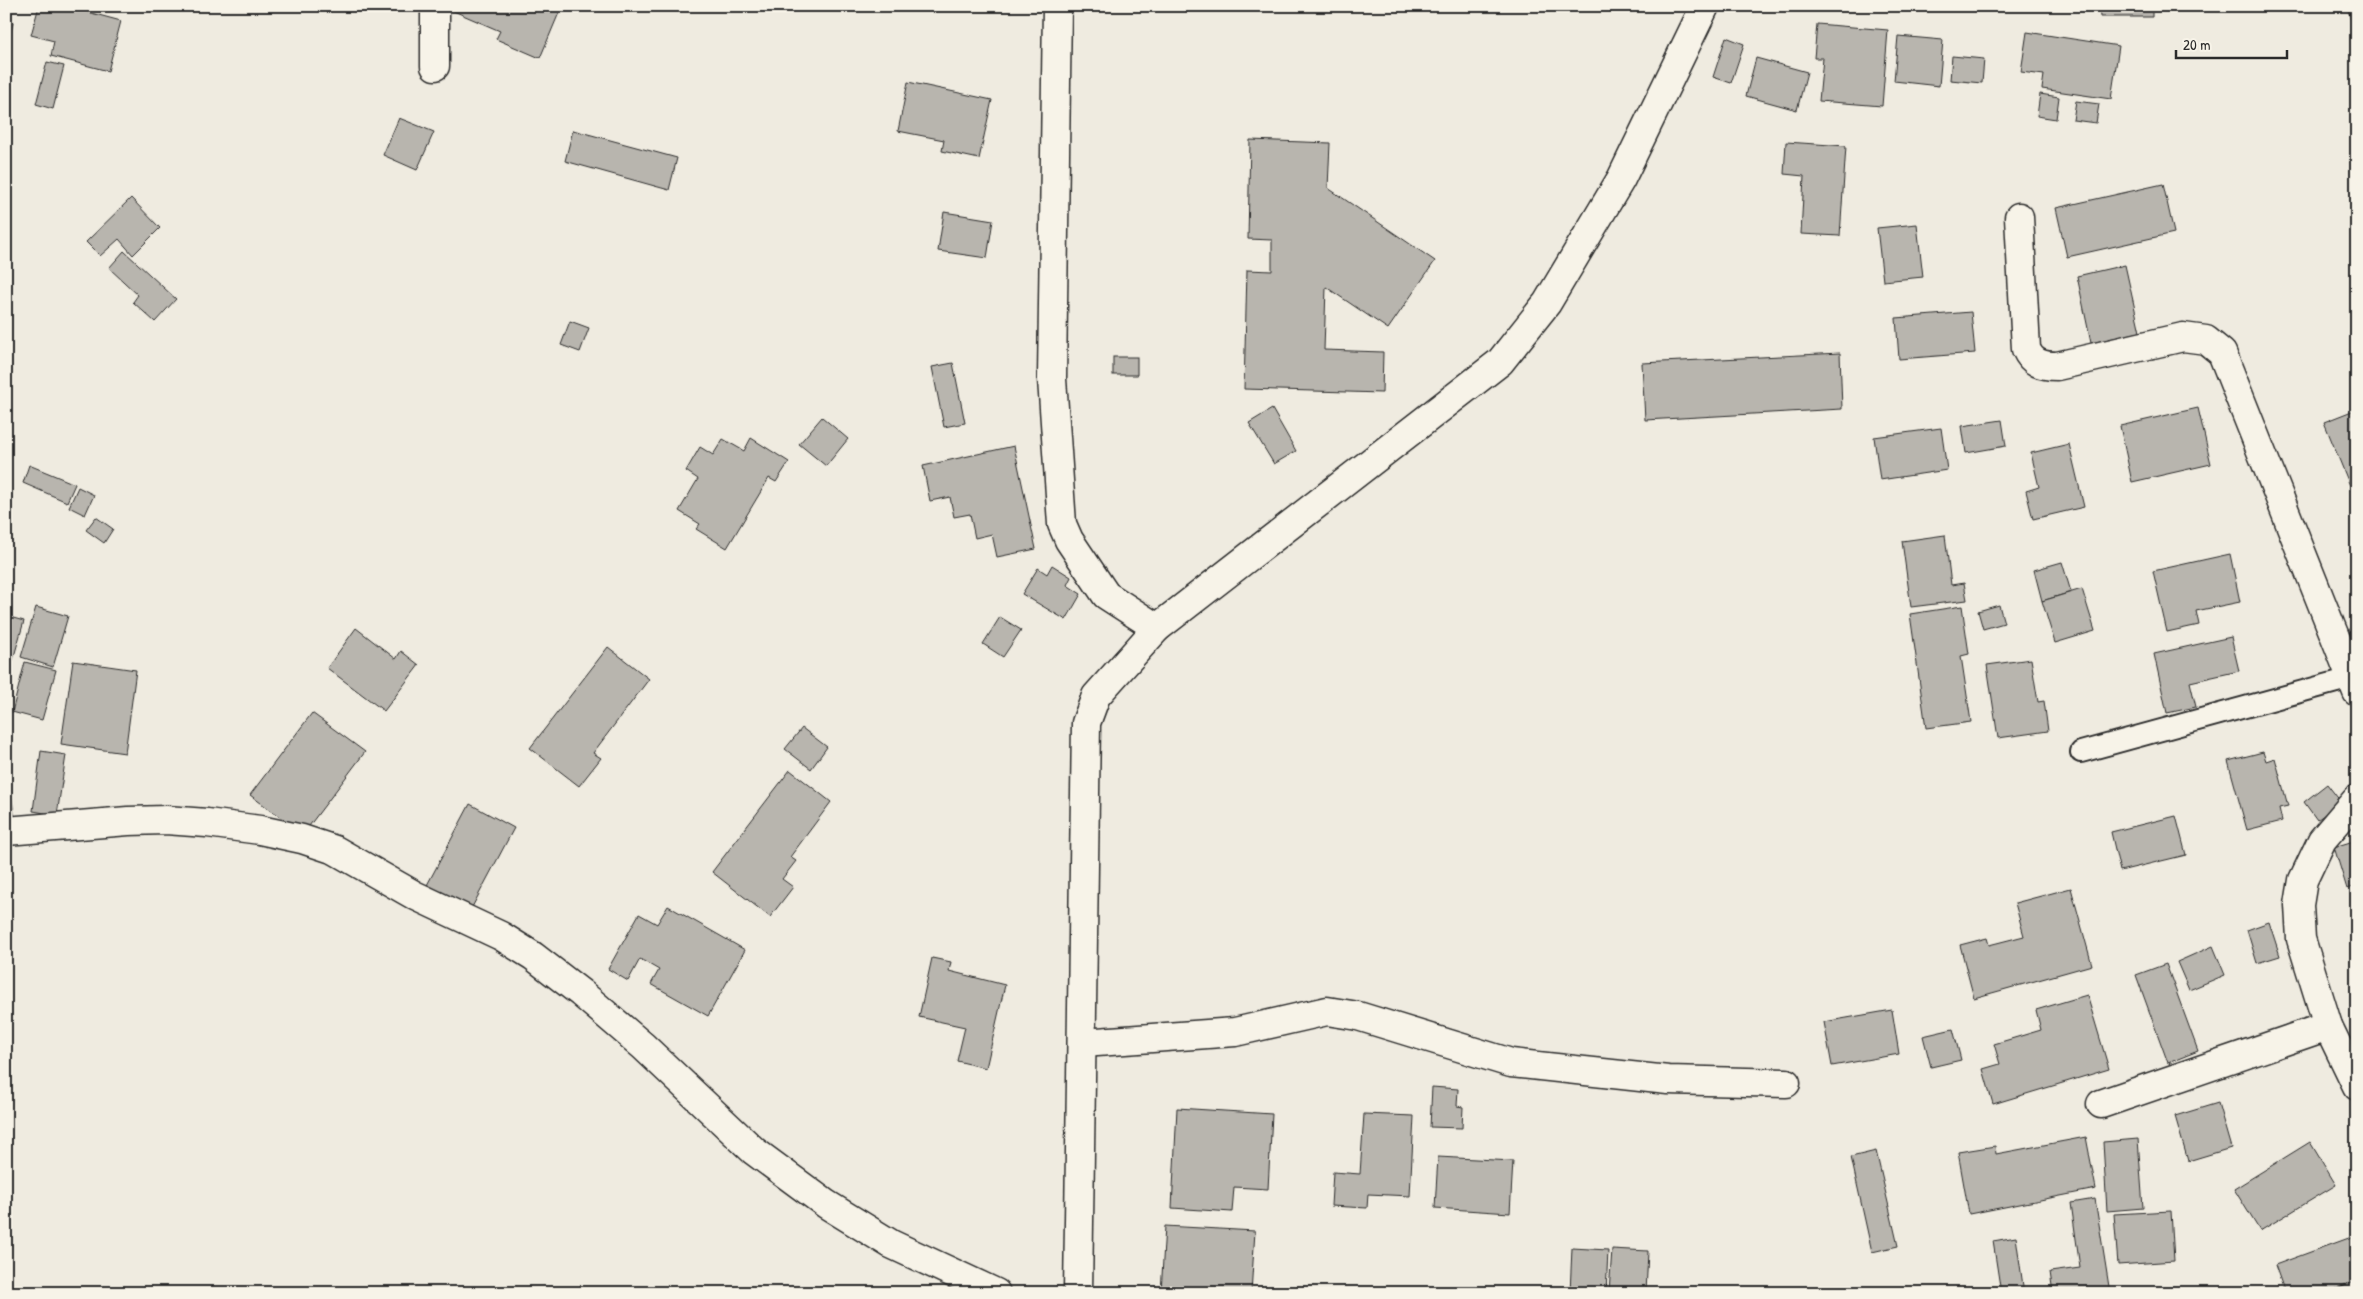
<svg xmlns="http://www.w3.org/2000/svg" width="2363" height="1299" viewBox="0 0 2363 1299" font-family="'Patrick Hand',sans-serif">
  <rect width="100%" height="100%" fill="#efebe0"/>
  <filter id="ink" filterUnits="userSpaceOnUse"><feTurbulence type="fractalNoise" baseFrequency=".02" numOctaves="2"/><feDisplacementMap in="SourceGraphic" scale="10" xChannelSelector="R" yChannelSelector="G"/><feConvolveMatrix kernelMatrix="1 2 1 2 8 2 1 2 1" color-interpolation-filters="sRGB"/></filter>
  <g filter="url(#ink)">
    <g fill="#b8b5ae" stroke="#2b2b2b">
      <path d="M39,6h26l56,15 -13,50 -57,-15 3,-15 -23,-6z"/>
      <path d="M450,6h108l3,2 -21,50 -44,-19 4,-8 -51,-22z"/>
      <path d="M2099,6h53v11h-52z"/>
      <path d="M2347,6h10v13l-6,1z"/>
      <path d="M6,21l7,2 -6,25h-1z"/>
      <path d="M1817,24l71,6 -6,76 -63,-5 4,-43h-9z"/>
      <path d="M2027,32l92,14 -8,53 -69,-10 2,-14 -23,-3z"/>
      <path d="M1898,36l45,4 -4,46 -45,-5z"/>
      <path d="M1726,37l18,7 -13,39 -18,-6z"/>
      <path d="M1952,56l32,3 -2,24 -32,-3z"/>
      <path d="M1756,58l51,14 -10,38 -51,-14z"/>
      <path d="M47,62l17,4 -11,43 -17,-5z"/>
      <path d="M908,82l84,18 -13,59 -37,-8 2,-11 -46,-9z"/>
      <path d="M2040,94l19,3 -3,22 -19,-3z"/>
      <path d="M2076,101l23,3 -3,19 -23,-3z"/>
      <path d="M399,118l35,14 -17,38 -34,-15z"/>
      <path d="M573,130l104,28 -8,32 -104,-29z"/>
      <path d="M1250,140l80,3 -2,45 107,73 -47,68 -62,-42 -2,63 59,2 -1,41 -138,-4 3,-119 25,1v-31l-24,-1z"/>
      <path d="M1786,142l60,4 -6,90 -39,-2 3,-58 -20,-2z"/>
      <path d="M2163,184l11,49 -107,24 -11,-49z"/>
      <path d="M131,198l29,30 -27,27 -14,-16 -19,17 -14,-14z"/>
      <path d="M944,212l49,8 -6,38 -49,-7z"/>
      <path d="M1917,224l6,53 -40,4 -6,-53z"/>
      <path d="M124,251l52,48 -21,23 -22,-20 5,-7 -29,-27z"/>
      <path d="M2125,265l15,67 -49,11 -14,-67z"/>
      <path d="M1971,312l4,41 -76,6 -3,-41z"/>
      <path d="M570,321l19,7 -9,24 -19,-7z"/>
      <path d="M1840,353l2,56 -197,11 -3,-57z"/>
      <rect x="1113" y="357" width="24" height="18"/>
      <path d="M953,363l12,60 -21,4 -12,-60z"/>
      <path d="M2198,408l13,56 -79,18 -12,-56z"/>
      <path d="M1272,409l24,42 -22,13 -25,-41z"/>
      <path d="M2357,409v94l-33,-81z"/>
      <path d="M822,417l26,22 -22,27 -27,-22z"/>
      <path d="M2002,420l4,26 -40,7 -4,-27z"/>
      <path d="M1941,428l6,42 -67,10 -6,-43z"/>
      <path d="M751,438l38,24 -13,20 -7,-4 -42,70 -31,-19 4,-5 -21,-13 19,-32 -12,-8 14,-24 13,8 10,-16 21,12z"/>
      <path d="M2069,444l15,63 -51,12 -7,-28 13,-4 -8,-34z"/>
      <path d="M1014,446l22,103 -39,8 -5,-23 -17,4 -5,-24 -16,3 -4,-20 -20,4 -7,-35z"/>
      <path d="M29,465l46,19 -8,18 -44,-19z"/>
      <path d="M78,487l16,8 -9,20 -16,-8z"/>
      <path d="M96,517l17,12 -9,14 -18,-13z"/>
      <path d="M1945,535l6,50 13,-2 3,17 -56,7 -9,-66z"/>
      <path d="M2230,554l10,48 -44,9 3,14 -32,7 -14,-61z"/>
      <path d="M2062,562l9,30 -29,9 -8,-31z"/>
      <path d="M1052,565l19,12 -4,8 14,9 -15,26 -44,-26 16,-26 9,6z"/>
      <path d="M2082,589l13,42 -40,12 -13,-42z"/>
      <path d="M1999,605l5,18 -21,6 -5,-18z"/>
      <path d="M1962,606l7,48 -8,2 10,66 -45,6 -16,-114z"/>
      <path d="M36,607l32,9 -15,51 -32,-10z"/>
      <path d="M6,616l18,5 -15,53 -3,-1z"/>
      <path d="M1000,617l21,13 -18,27 -20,-13z"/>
      <path d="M356,628l40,31 5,-8 18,14 -35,46 -57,-43z"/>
      <path d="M2231,637l8,34 -49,11 6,25 -29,6 -13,-59z"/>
      <path d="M608,647l41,32 -56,74 8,5 -22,28 -49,-38z"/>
      <path d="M2031,659l7,43 6,-1 4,30 -50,7 -11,-73z"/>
      <path d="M73,661l63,9 -11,83 -64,-9z"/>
      <path d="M25,662l31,8 -14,50 -30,-8z"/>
      <path d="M312,713l53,39 -62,82 -53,-39z"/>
      <path d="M802,728l25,19 -16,22 -26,-20z"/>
      <path d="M41,751l25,4 -9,60 -24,-4z"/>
      <path d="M2263,752l3,9 9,-3 13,48 -9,2 3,13 -35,9 -19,-69z"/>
      <path d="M6,757l9,64 -9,1z"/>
      <path d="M790,770l41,32 -41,55 6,4 -14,18 11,8 -23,30 -58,-45z"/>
      <path d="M2327,784l14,18 -24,18 -13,-18z"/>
      <path d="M470,804l44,24 -44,83 -44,-24z"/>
      <path d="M2176,816l10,39 -66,16 -9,-39z"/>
      <path d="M2357,840v46l-10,3 -13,-42z"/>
      <path d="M2071,888l21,77 -118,33 -14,-53 27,-7 2,7 35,-9 -9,-33z"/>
      <path d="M668,906l77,44 -37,66 -57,-32 8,-14 -19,-11 -12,22 -20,-12 31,-55 18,10z"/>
      <path d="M2269,922l11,34 -23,7 -10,-33z"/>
      <path d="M2213,946l12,29 -36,15 -12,-28z"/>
      <path d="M932,958l19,4 -2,9 56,14 -19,83 -29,-7 8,-34 -46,-10z"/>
      <path d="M2166,964l32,87 -30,12 -32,-88z"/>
      <path d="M2087,995l22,74 -116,35 -10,-35 17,-5 -6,-20 47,-14 -5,-20z"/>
      <path d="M1892,1010l7,44 -67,12 -8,-44z"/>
      <path d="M1953,1029l8,31 -30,7 -8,-31z"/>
      <path d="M1432,1087l26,2 -1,17 6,1 -1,21 -32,-1z"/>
      <path d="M2218,1103l13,45 -43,13 -13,-45z"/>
      <path d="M1177,1108l95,6 -4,75 -34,-2 -2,25 -60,-4z"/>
      <path d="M1364,1114l50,2 -4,80 -42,-2 -1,14 -36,-2 2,-34 27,2z"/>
      <path d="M2086,1137l10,52 -127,25 -11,-62 37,-6 1,8z"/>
      <path d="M2138,1139l5,69 -36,3 -4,-69z"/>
      <path d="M2310,1142l26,43 -76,46 -26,-42z"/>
      <path d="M1876,1151l22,95 -26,6 -21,-95z"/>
      <path d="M1438,1157l75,4 -3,52 -75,-5z"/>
      <path d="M2095,1199l15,94h-57l-3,-21 30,-4 -9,-65z"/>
      <path d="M2171,1211l3,50 -56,4 -4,-51z"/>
      <path d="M1165,1226l90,5 -4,62h-90z"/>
      <path d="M2357,1235v46l-31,12h-41l-10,-28z"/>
      <path d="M2016,1237l8,56h-23l-8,-52z"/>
      <path d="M1572,1248l36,2 -2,43h-36z"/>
      <path d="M1612,1249l36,2 -2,42h-37z"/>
    </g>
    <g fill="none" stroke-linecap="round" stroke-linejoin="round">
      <g stroke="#2b2b2b" stroke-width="24">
        <path id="lane" d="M2081,752l270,-74"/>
      </g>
      <g stroke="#2b2b2b" stroke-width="31">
        <g id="street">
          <path d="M1057,6l-5,373 10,145 7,16 37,55 51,33"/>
          <path d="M435,66v-60"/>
          <path d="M2019,217l7,132c6,14 16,17 31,17l126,-29 23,3 16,13 135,339"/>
          <path d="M2357,799l-35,41 -19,40 -4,25 2,34 27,87 29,60"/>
          <path d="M6,831l122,-10 38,-1 41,3 53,7 42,9 33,11 79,45 87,41 32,20 48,37 62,53 111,105 72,53 65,40 105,49"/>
          <path d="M1083,1043l152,-11 92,-21 31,5 153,47 157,17 118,3"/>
          <path d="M2101,1104l227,-78"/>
          <path d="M1078,1293l8,-570 10,-27 61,-68 343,-266 47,-59 74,-124 84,-173"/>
        </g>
      </g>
      <use href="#lane" stroke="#f7f3e8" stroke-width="20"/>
      <use href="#street" stroke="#f7f3e8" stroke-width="28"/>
    </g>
  </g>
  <rect width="2363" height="1299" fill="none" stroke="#f7f3e8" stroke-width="25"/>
  <rect x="12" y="12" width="2338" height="1274" fill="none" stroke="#2b2b2b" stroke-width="2" filter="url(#ink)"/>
  <path d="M2176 50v8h111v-8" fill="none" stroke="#2b2b2b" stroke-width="2.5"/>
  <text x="2183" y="50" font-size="15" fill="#2b2b2b" stroke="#f7f3e8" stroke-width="4" paint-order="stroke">20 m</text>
</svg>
